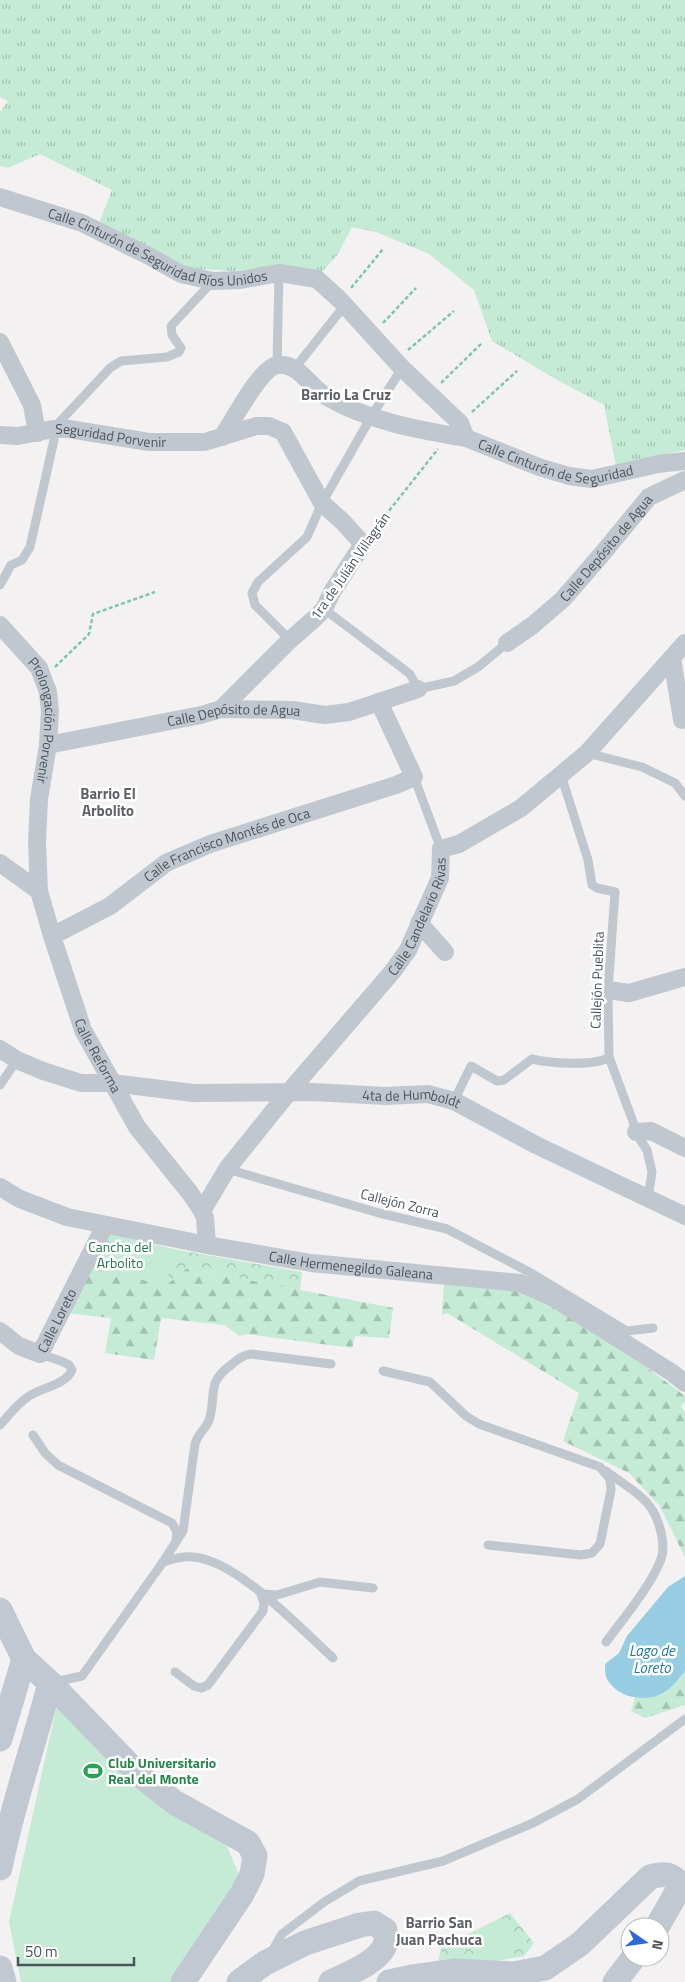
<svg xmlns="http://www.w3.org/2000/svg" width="685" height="1982" viewBox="0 0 685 1982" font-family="'Titillium Web',sans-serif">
  <defs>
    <pattern id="grass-tufts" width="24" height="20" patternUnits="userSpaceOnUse" patternTransform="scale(1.25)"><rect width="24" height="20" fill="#c5ebd6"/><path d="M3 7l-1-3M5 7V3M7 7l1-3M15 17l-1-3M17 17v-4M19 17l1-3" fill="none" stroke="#a2c1b1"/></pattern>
    <pattern id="forest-firs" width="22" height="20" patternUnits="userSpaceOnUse" patternTransform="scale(1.25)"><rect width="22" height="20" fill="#c5ebd6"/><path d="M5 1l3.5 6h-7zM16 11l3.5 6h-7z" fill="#a2c1b1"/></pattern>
    <pattern id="park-crowns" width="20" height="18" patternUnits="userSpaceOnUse" patternTransform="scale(1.25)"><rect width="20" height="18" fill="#c5ebd6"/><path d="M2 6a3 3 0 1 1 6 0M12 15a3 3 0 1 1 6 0" fill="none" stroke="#a2c1b1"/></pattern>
  </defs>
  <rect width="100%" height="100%" fill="#f3f1f1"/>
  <path fill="url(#grass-tufts)" d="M0,0h685v450l-69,16 -12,-61 -52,-28 -60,-36 -18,-51 -45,-36 -53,-22 -24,-5 -14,27 -16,18 -34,-6 -54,5 -51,-3 -84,-45 13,-33 -72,-36 -32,14 -8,-2v-54l8,-11 -8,-4z"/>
  <g fill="url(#forest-firs)">
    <path d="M90,1268l76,17 21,-17 206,40 -4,30 -34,-2 -3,12 -106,-14 -7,2 -14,-11 -64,-7 -7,42 -49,-7 6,-35 -44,-5z"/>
    <path d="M444,1282l77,8 48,24 60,40 56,42v6l-4,4 4,7v144l-26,-52 -30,-32 -66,-32 16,-48 -132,-80 -5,2z"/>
    <path d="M685,1671v34l-40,13 -14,-7 4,-13 25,-3 20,-17z"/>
  </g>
  <g fill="url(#park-crowns)">
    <path d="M109,1232l64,17 129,23 -2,18 -113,-22 -21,17 -76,-17z"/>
    <path d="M510,1913l24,30 -10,13 -43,8 -43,-3 7,-24 15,1z"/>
  </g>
  <g fill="#c5ebd6">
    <path d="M119,1236l55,14 -8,35 -56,-13z"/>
    <path d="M59,1696l168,150 14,34 -67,102h-153l-12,-60z"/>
    <path d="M507,1917l13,30 -39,17 -13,-29z"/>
  </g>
  <path fill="#97cde2" d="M685,1576v95c-6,8 -16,20 -26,24 -17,7 -42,2 -52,-16 -2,-4 -2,-11 -2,-15l14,-11 8,-17 41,-49z"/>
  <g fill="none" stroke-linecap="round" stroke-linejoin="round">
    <g stroke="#81c5a8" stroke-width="2.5" stroke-dasharray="4 2.5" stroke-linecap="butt">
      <path d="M351,288l33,-40"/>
      <path d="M383,323l33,-35"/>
      <path d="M408,350l46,-39"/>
      <path d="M441,383l41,-40"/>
      <path d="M472,412l45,-41"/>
      <path d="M373,531l65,-82"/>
      <path d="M55,667l34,-33 4,-20 62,-22"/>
    </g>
    <g stroke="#c1c7ce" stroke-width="9">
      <path d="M277,365l2,-92"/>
      <path d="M295,368l50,-63"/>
      <path d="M0,585l11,-20 11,-5 8,-13 24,-107 -1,-11 57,-61 11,-7 46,-4 12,-5 2,-4 -9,-13 -1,-9 42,-45"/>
      <path d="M324,609l86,65 8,15 36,-8 24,-14 29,-24"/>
      <path d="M290,640l-35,-35 -3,-12 6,-11 49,-45 15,-34 49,-86 31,-49"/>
      <path d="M587,753l55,14 33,16 10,13"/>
      <path d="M561,775l27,85 4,25 5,3 18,4 -7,98 1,67 30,81 8,12 5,22 -4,26"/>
      <path d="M414,777l27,72"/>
      <path d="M0,1085l17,-25"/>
      <path d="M454,1101l17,-35 26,15 7,-1 28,-21c17,4 63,8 77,-2"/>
      <path d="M227,1169l152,44 68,16 84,44 96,58 26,-3"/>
      <path d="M383,1371l47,11 36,34 13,8 121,43 10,12 1,11 -11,54 -8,9 -11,2 -93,-10"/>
      <path d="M0,1425c9,-10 18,-22 29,-29 12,-8 38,-12 43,-26l-3,-5 -8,-4 -21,-7"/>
      <path d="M33,1435l12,18 13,12 114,58 5,9 -1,9"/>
      <path d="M163,1562l20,-31 12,-87c3,-12 13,-16 15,-27 6,-24 -3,-35 21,-52 7,-6 12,-10 20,-11l80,10"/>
      <path d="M261,1594l16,1 43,-13 53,6"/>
      <path d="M606,1642c17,-23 45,-56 55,-83 5,-13 -1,-36 -8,-48 -10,-17 -32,-28 -47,-40"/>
      <path d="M175,1672l19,14 7,2 7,-3 55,-74 1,-8 -3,-9"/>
      <path d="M54,1682l28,-6 81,-114c10,-3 19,-6 30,-5 44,3 108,72 140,101"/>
      <path d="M271,1953l11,-19 42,-32 35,-21 84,-20 90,-38 45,-24 107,-80"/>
    </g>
    <g stroke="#c1c7ce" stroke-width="18">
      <path id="s1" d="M0,197l82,26 65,32 34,19 32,7 27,-1 39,-7 38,6 23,21 62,68 58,55 6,15 73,29 30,9 23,3 66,-15 27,-3"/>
      <path d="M0,342l32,63 5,28"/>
      <path id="s2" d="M0,435l18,1 35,-7h16l80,13h56l51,-16h13l14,6 39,71 21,19 20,22 -31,48 -8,17 -10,10 -24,21 -69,69"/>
      <path d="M222,437c12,-17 37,-68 55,-72 22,-3 33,23 50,32 41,24 92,33 139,41"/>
      <path id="s3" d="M0,625l39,43 9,24 2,19 -2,34 -9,54 -2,43 2,49 13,45 31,94 54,97 53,66 12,18 3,7 2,27"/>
      <path id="s4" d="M507,643l26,-18 30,-26 39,-45 47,-57 36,-17"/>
      <path d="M672,658l10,62"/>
      <path id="s5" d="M48,745l153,-30 20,-6 71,1 33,5 24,-3 69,-23"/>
      <path d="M0,863l39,28"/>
      <path d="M419,923l26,29"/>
      <path id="s6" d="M52,936l58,-30 56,-43 44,-19 186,-59 18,-8 -35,-75"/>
      <path d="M608,990l21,3 56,-16"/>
      <path id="s7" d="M0,1049l17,11 26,11 38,12h31l81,10 120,-1 72,4 43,-2 26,7 82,44 149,71"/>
      <path d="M636,1132l15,-1 34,17"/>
      <path id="s8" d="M0,1187l20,12 47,18 140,28 104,18 209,20 32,14 119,75 14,11"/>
      <path id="s9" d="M202,1211l25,-42 61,-76 105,-122 15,-21 32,-72 1,-29 18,-5 62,-36 66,-55 98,-110"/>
      <path id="s10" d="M0,1331l19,15 21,8 65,-129"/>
    </g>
    <g stroke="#c1c8d2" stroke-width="25">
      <path d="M0,1610l24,49 26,24 86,89 38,30 74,41 7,13 -3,18 -10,20 -59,88"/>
      <path d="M0,1739l24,-80"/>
      <path d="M0,1868c12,-63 34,-123 50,-185"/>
      <path d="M0,1968l4,14"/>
      <path d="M239,1982l26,-19 40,-20 55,-18 14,-2 11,7c0,4 2,9 1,12 -5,20 -39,32 -55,40"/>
      <path d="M389,1982l23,-5 42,-6 59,3 32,-6 35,-24 70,-67c14,-4 21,-4 31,8l-24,42"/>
      <path d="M615,1982l19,-25"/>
    </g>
  </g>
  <defs>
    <g id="stadium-bare" transform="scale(1.5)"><path d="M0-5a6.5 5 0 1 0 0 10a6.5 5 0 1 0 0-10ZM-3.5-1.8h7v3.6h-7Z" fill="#2e9e5b" stroke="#fff" stroke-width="2.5" paint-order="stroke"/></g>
  </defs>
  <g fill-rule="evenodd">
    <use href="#stadium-bare" x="93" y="1771"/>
  </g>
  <g text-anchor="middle" stroke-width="5" stroke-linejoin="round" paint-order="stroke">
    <g font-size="14" fill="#4b535c" stroke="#fff">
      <text dy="5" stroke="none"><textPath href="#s1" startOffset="168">Calle Cinturón de Seguridad Ríos Unidos</textPath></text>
      <text dy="5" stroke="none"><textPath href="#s2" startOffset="112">Seguridad Porvenir</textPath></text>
      <text dy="5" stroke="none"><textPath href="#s1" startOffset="649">Calle Cinturón de Seguridad</textPath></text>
      <text dy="5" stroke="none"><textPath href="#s4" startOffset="138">Calle Depósito de Agua</textPath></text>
      <text transform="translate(350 566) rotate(-55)" y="5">1ra de Julián Villagrán</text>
      <text dy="5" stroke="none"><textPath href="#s5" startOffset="189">Calle Depósito de Agua</textPath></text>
      <text dy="5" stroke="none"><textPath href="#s3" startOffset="111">Prolongación Porvenir</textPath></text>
      <text dy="5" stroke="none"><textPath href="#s6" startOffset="199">Calle Francisco Montés de Oca</textPath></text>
      <text dy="5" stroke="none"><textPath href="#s9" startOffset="368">Calle Candelario Rivas</textPath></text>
      <text transform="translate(597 980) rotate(-88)" y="5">Callejón Pueblita</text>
      <text dy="5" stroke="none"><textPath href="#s3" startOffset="459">Calle Reforma</textPath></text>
      <text dy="5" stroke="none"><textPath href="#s7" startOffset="420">4ta de Humboldt</textPath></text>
      <text transform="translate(400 1203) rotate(14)" y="5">Callejón Zorra</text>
      <text dy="5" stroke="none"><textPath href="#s8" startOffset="362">Calle Hermenegildo Galeana</textPath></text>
      <text dy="5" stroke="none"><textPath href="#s10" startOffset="84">Calle Loreto</textPath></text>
    </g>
    <g font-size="14" fill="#237652" stroke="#fff">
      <text x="120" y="1252">Cancha del<tspan x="120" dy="16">Arbolito</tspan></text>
    </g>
    <g font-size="14" font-weight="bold" fill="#27864d" stroke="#fff" text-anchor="start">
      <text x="108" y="1768">Club Universitario<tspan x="108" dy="16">Real del Monte</tspan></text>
    </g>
    <g font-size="15" font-weight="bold" fill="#5e6165" stroke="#fff">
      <text x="346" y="400">Barrio La Cruz</text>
      <text x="108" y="799">Barrio El<tspan x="108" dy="17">Arbolito</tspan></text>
      <text x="439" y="1928">Barrio San<tspan x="439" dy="17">Juan Pachuca</tspan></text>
    </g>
    <g font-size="15" font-style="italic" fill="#1e789c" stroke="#fff">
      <text x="652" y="1656">Lago de<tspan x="652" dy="17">Loreto</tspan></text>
    </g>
  </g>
  <g transform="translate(645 1942) rotate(103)"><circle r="24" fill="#ffffff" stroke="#b7babe"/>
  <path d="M0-4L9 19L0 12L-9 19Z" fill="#2f69cf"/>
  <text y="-8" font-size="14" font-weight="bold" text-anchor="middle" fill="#4b535c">N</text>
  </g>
  <path d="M18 1957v8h116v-8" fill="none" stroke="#4b535c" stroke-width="2.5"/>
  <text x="25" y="1957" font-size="15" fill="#4b535c" stroke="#ffffff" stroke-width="4" paint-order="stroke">50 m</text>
</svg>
